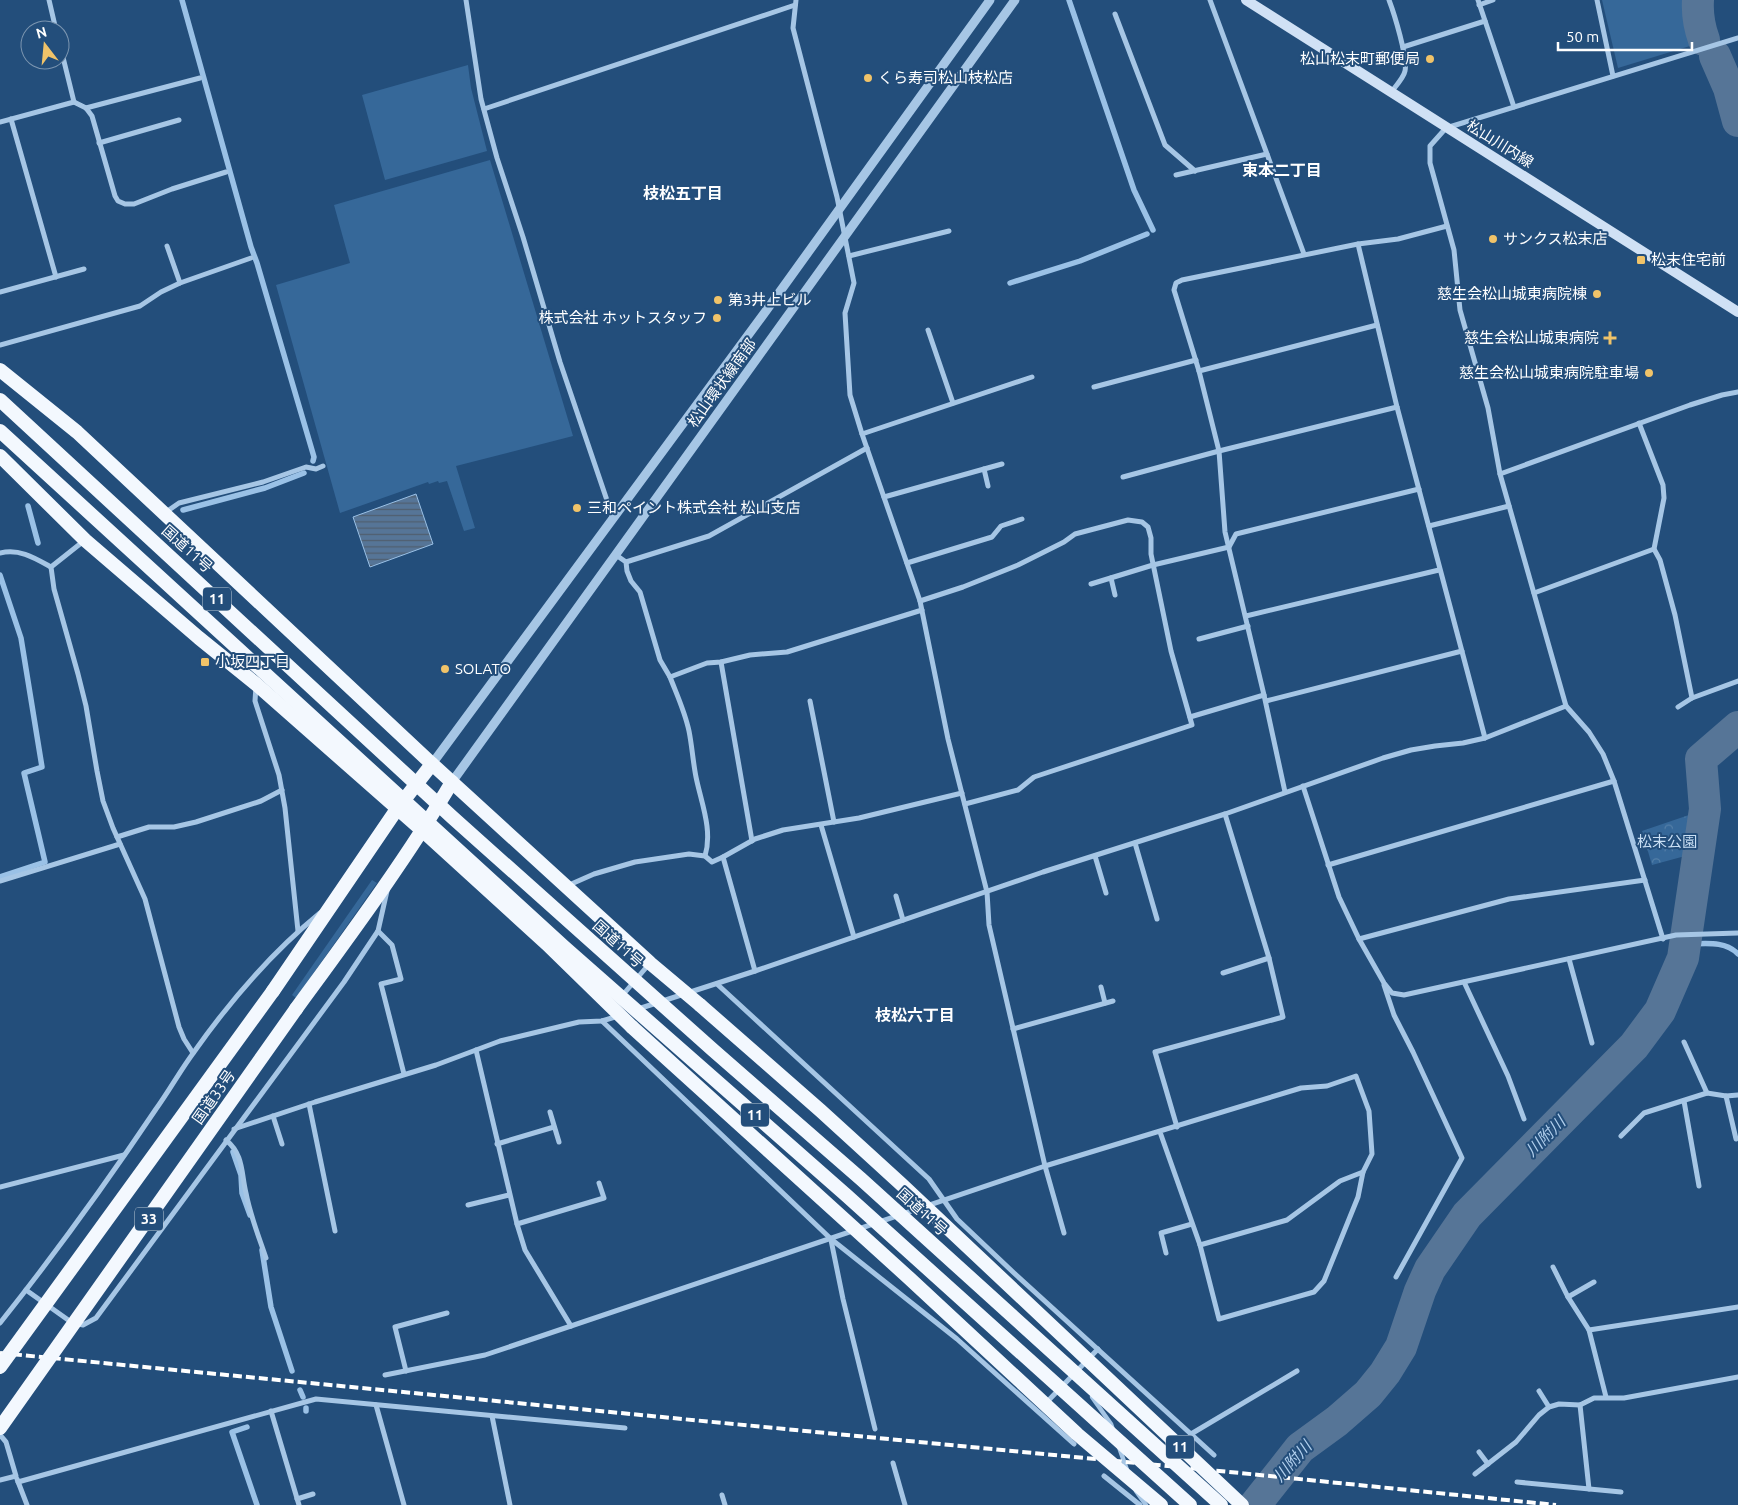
<svg xmlns="http://www.w3.org/2000/svg" width="1738" height="1505" viewBox="0 0 1738 1505" font-family="Ubuntu,'Noto Sans JP',sans-serif">
  <defs>
    <pattern id="park-crowns" width="20" height="18" patternUnits="userSpaceOnUse" patternTransform="scale(1.25)"><rect width="20" height="18" fill="#366899"/><path d="M2 6a3 3 0 1 1 6 0M12 15a3 3 0 1 1 6 0" fill="none" stroke="#547fa8"/></pattern>
    <pattern id="water-rules" width="6" height="5" patternUnits="userSpaceOnUse" patternTransform="scale(1.25)"><rect width="6" height="5" fill="#567597"/><path d="M0 2.5h6" fill="none" stroke="#505e6e"/></pattern>
  </defs>
  <rect width="100%" height="100%" fill="#234e7b"/>
  <g fill="#366899">
    <path d="M1602,0h89l-1,46 -72,22z"/>
    <path d="M468,65l3,23 16,63 -102,29 -23,-85z"/>
    <path d="M490,160l83,276 -117,30 19,62 -11,3 -17,-50 -8,2 -1,-2 -9,3 -1,-2 -88,31 -64,-228 74,-22 -16,-58z"/>
    <path d="M372,880l5,3 -81,115 -4,-3z"/>
  </g>
  <path fill="url(#park-crowns)" d="M1689,815l-4,41 -33,9 -10,-34z"/>
  <path fill="url(#water-rules)" stroke="#9ac1e6" d="M416,494l17,50 -63,23 -17,-50z"/>
  <g fill="none" stroke-linecap="round" stroke-linejoin="round">
    <g stroke="#9ac1e6" stroke-width="5.5">
      <path d="M182,0l69,247 6,16 57,194 -1,4"/>
      <path d="M1069,0l65,190 19,40"/>
      <path d="M1010,283l70,-22 67,-27"/>
      <path d="M28,506l10,37"/>
      <path d="M183,510l82,-22 39,-15"/>
      <path d="M0,575l21,63 21,129 -18,6 21,89 -45,15"/>
      <path d="M1686,944c18,0 39,-4 52,10"/>
      <path d="M233,1152l8,23 1,18 8,22"/>
      <path d="M262,1250l9,57 21,64"/>
      <path d="M300,1390l3,7"/>
      <path d="M306,1411v-3"/>
      <path d="M247,1427l-15,5 25,73"/>
    </g>
    <g stroke="#567597" stroke-width="32">
      <path d="M1698,0c-1,15 1,26 6,40"/>
      <path d="M1715,56l14,32 9,33"/>
      <path d="M1255,1505l45,-57 37,-27 31,-27 17,-21 16,-26 19,-56 10,-22 37,-54 167,-169 26,-35 23,-53 22,-149 -4,-50 37,-32"/>
    </g>
    <g stroke="#a6c6e5" stroke-width="4.5">
      <path d="M1092,1397l19,27 2,6"/>
      <path d="M1119,1447l8,23"/>
      <path d="M1136,1491l10,14"/>
    </g>
    <g stroke="#a6c6e5" stroke-width="5">
      <path d="M49,0l7,30"/>
      <path d="M466,0l15,99 16,59 26,79 37,125 53,156"/>
      <path d="M796,0l-3,28 44,169 17,86 -9,30 5,82 12,39 58,167 28,138 39,153 2,33 56,241 19,67"/>
      <path d="M1210,0l94,254"/>
      <path d="M1389,0c5,13 19,58 16,71 -1,6 -9,15 -13,20"/>
      <path d="M1478,0l36,107"/>
      <path d="M1597,0l16,76"/>
      <path d="M1479,5l14,-5"/>
      <path d="M1115,14l50,131 30,26"/>
      <path d="M1403,47l82,-26"/>
      <path d="M74,102l12,6 6,8 23,80 3,5 7,3h9l38,-15 54,-17"/>
      <path d="M86,108l114,-30"/>
      <path d="M484,109l311,-104"/>
      <path d="M11,119l45,158"/>
      <path d="M0,122l74,-20 -14,-57"/>
      <path d="M99,143l80,-23"/>
      <path d="M1176,175l91,-21"/>
      <path d="M1447,226l-49,13 -40,5 39,163 88,331"/>
      <path d="M167,246l13,37"/>
      <path d="M849,256l100,-25"/>
      <path d="M0,292l84,-23"/>
      <path d="M928,330l25,73"/>
      <path d="M0,345l140,-39 21,-14 19,-9 71,-25"/>
      <path d="M1199,371l178,-46"/>
      <path d="M1094,387l102,-27"/>
      <path d="M1639,423l24,62 1,13 -10,51 6,11 15,55 17,83"/>
      <path d="M862,434l170,-57"/>
      <path d="M984,469l4,17"/>
      <path d="M1500,474l190,-69 32,-10 16,-3"/>
      <path d="M1123,477l96,-26 178,-44"/>
      <path d="M884,497l118,-33"/>
      <path d="M166,512l13,-9 84,-21 43,-15 10,2 7,-3"/>
      <path d="M1429,526l80,-20"/>
      <path d="M85,540l-34,27 3,22 24,85 8,32 11,65 6,30 10,27 32,71 34,128 5,12 9,14"/>
      <path d="M0,553c19,-5 35,5 51,14"/>
      <path d="M616,555l10,7 1,9 4,10 9,11 20,68 10,17 37,-14 14,-1 29,-7 37,-3 135,-42"/>
      <path d="M626,562l83,-26 158,-88"/>
      <path d="M907,563l85,-26 9,-11 21,-7"/>
      <path d="M1111,578l4,17"/>
      <path d="M1091,584l62,-19 76,-18 7,-13 183,-45"/>
      <path d="M1534,593l120,-44"/>
      <path d="M920,601l43,-14 55,-22 46,-23 11,-8 53,-14 14,2 6,5 3,11v16l20,97 21,74 -158,52 -16,13 -53,14"/>
      <path d="M1246,616l193,-46"/>
      <path d="M1199,639l49,-13"/>
      <path d="M721,662l31,179"/>
      <path d="M670,677c7,18 15,35 19,54 3,15 4,31 7,46 5,25 17,53 9,79"/>
      <path d="M256,686l-1,15 24,74 6,33 13,123"/>
      <path d="M810,701l24,121"/>
      <path d="M1266,701l196,-50"/>
      <path d="M1566,706l23,26 14,22 11,27 49,158"/>
      <path d="M1678,707l14,-9 46,-17"/>
      <path d="M1190,717l74,-22"/>
      <path d="M1303,786l36,111 20,42 25,44 8,10 12,2 272,-60 62,-2"/>
      <path d="M1285,792l-21,-97 -39,-163 -6,-81 -20,-80 -25,-81 2,-7 6,-3 176,-36"/>
      <path d="M821,825l33,112"/>
      <path d="M117,837l32,-10h25l22,-5 65,-21 21,-11"/>
      <path d="M1135,843l22,76"/>
      <path d="M1095,856l11,37"/>
      <path d="M723,857l32,114"/>
      <path d="M1328,865l286,-84"/>
      <path d="M0,881l120,-37"/>
      <path d="M569,885l25,-11 41,-12 54,-8 16,2 7,6 11,-5 32,-18 28,-9 76,-12 103,-25"/>
      <path d="M896,896l7,24"/>
      <path d="M378,931l14,14 9,34 -20,5 23,90"/>
      <path d="M1359,939l150,-40 136,-19"/>
      <path d="M1569,959l23,84"/>
      <path d="M1223,973l46,-15"/>
      <path d="M1464,982l44,94 16,43"/>
      <path d="M717,984l212,195 28,40 57,54 200,182"/>
      <path d="M1384,985l10,30 19,37 49,106 -66,119"/>
      <path d="M1101,987l4,16"/>
      <path d="M621,997l29,-34"/>
      <path d="M638,1009l117,-38 288,-99 182,-58 158,-56 28,-8 24,-4 28,-3 22,-5 81,-32 -66,-232 -12,-66 -28,-98 -6,-60 -24,-87v-17l16,-18 292,-90"/>
      <path d="M602,1021l229,218 126,100 117,105"/>
      <path d="M1013,1029l100,-28"/>
      <path d="M1684,1042l23,51"/>
      <path d="M476,1050l41,174 8,26 46,76"/>
      <path d="M1726,1096l10,43"/>
      <path d="M1684,1101l15,85"/>
      <path d="M309,1104l26,127"/>
      <path d="M550,1112l9,30"/>
      <path d="M273,1116l9,28"/>
      <path d="M1177,1127l-22,-75 128,-35 -14,-59 -44,-144"/>
      <path d="M234,1129l81,-27 121,-37 64,-24 79,-19 23,-1 16,-5"/>
      <path d="M1621,1136l23,-23 63,-20 19,3 12,-1"/>
      <path d="M226,1140c18,15 15,33 20,53 4,22 13,44 20,65"/>
      <path d="M497,1144l57,-17"/>
      <path d="M0,1187l124,-32"/>
      <path d="M468,1205l41,-10"/>
      <path d="M517,1224l87,-26 -5,-15"/>
      <path d="M831,1240l12,59 32,130"/>
      <path d="M1200,1245l87,-25 53,-39 23,-9"/>
      <path d="M1166,1253l-5,-20 31,-9"/>
      <path d="M1553,1267l15,30 21,33 17,67"/>
      <path d="M26,1290l45,32 12,3 13,-7 248,-336 34,-51 9,-40"/>
      <path d="M1568,1297l26,-15"/>
      <path d="M0,1323c55,-69 107,-141 156,-214 13,-18 24,-38 38,-57 36,-51 77,-99 126,-139"/>
      <path d="M1589,1330l149,-23"/>
      <path d="M406,1371l-11,-44 52,-14"/>
      <path d="M385,1375l100,-20 560,-189 256,-78 26,-2 29,-10 13,35 3,43 -9,18 -5,25 -34,84 -10,11 -95,27 -19,-74 -40,-113"/>
      <path d="M1539,1391l10,16"/>
      <path d="M1045,1404l53,-55"/>
      <path d="M376,1405l28,100"/>
      <path d="M1580,1405l9,84"/>
      <path d="M271,1411l28,94"/>
      <path d="M492,1416l18,89"/>
      <path d="M1191,1434l106,-63"/>
      <path d="M0,1435l6,7 10,34 -16,4"/>
      <path d="M1479,1452l9,12"/>
      <path d="M893,1463l12,42"/>
      <path d="M1475,1474l41,-32 23,-27 10,-8 10,-3 21,1 14,-7h30l114,-21"/>
      <path d="M1104,1476l36,29"/>
      <path d="M17,1479l10,26"/>
      <path d="M18,1482l298,-83 309,29"/>
      <path d="M1517,1482l104,10"/>
      <path d="M722,1495l3,10"/>
      <path d="M297,1499l16,-5"/>
    </g>
    <g stroke="#a6c6e5" stroke-width="9">
      <path d="M432,764l331,-449 227,-315"/>
      <path d="M452,782l563,-782"/>
    </g>
    <path stroke="#d0e1f5" stroke-width="10" d="M1246,0l492,312"/>
    <g stroke="#f3f8fe" stroke-width="14">
      <path d="M0,370l77,62 355,332 218,199 50,42"/>
      <path d="M0,456l85,84 114,98 57,46 167,147 124,113 85,83"/>
      <path d="M273,991l124,-182 35,-45"/>
      <path d="M296,1009c54,-74 109,-148 156,-227"/>
    </g>
    <path stroke="#fff" stroke-width="4" stroke-dasharray="9 4" stroke-linecap="butt" d="M0,1353l1240,120 316,32"/>
    <g stroke="#f3f8fe" stroke-width="14">
      <path d="M0,400l452,417 261,233 148,129 360,326"/>
      <path d="M0,431l564,516 282,248 344,310"/>
      <path d="M700,1005l121,106 80,73 341,321"/>
      <path d="M632,1027l277,251 168,156 84,71"/>
      <path d="M0,1367l273,-376"/>
      <path d="M0,1428l296,-419"/>
    </g>
  </g>
  <g fill="#f0c369" stroke="#234e7b" stroke-width="2">
    <circle cx="1430" cy="59" r="5"/>
    <circle cx="868" cy="78" r="5"/>
    <circle cx="1493" cy="239" r="5"/>
    <rect x="1636" y="255" width="10" height="10" rx="2.5"/>
    <circle cx="1597" cy="294" r="5"/>
    <circle cx="718" cy="300" r="5"/>
    <circle cx="717" cy="318" r="5"/>
    <path d="M1607.5 330.5h5v5h5v5h-5v5h-5v-5h-5v-5h5z"/>
    <circle cx="1649" cy="373" r="5"/>
    <circle cx="577" cy="508" r="5"/>
    <rect x="200" y="657" width="10" height="10" rx="2.5"/>
    <circle cx="445" cy="669" r="5"/>
  </g>
  <g text-anchor="middle" stroke-width="4" stroke-linejoin="round" paint-order="stroke">
    <g fill="#234e7b" stroke="#bdcad7" stroke-width="1">
      <rect x="203" y="587.5" width="28" height="23" rx="4"/>
      <rect x="741" y="1103.5" width="28" height="23" rx="4"/>
      <rect x="135" y="1207.5" width="28" height="23" rx="4"/>
      <rect x="1166" y="1435.5" width="28" height="23" rx="4"/>
    </g>
    <g font-size="14" font-weight="bold" fill="#fff">
      <text x="217" y="604">11</text>
      <text x="755" y="1120">11</text>
      <text x="149" y="1224">33</text>
      <text x="1180" y="1452">11</text>
    </g>
    <g font-size="15" fill="#fff" stroke="#234e7b" text-anchor="start">
      <text x="1420" y="64" text-anchor="end">松山松末町郵便局</text>
      <text x="878" y="83">くら寿司松山枝松店</text>
      <text x="1503" y="244">サンクス松末店</text>
      <text x="1651" y="265">松末住宅前</text>
      <text x="1587" y="299" text-anchor="end">慈生会松山城東病院棟</text>
      <text x="728" y="305">第3井上ビル</text>
      <text x="707" y="323" text-anchor="end">株式会社 ホットスタッフ</text>
      <text x="1599" y="343" text-anchor="end">慈生会松山城東病院</text>
      <text x="1639" y="378" text-anchor="end">慈生会松山城東病院駐車場</text>
      <text x="587" y="513">三和ペイント株式会社 松山支店</text>
      <text x="215" y="667">小坂四丁目</text>
      <text x="455" y="674">SOLATO</text>
    </g>
    <g font-size="15" fill="#fff" stroke="#234e7b">
      <text transform="translate(1500 144) rotate(32)" y="5">松山川内線</text>
      <text transform="translate(722 383) rotate(-54)" y="5">松山環状線南部</text>
      <text transform="translate(187 549) rotate(42)" y="5">国道11号</text>
      <text transform="translate(618 944) rotate(42)" y="5">国道11号</text>
      <text transform="translate(214 1097) rotate(-55)" y="5">国道33号</text>
      <text transform="translate(922 1212) rotate(42)" y="5">国道11号</text>
    </g>
    <g font-size="15" fill="#c9dff4" stroke="#234e7b">
      <text x="1667" y="847">松末公園</text>
    </g>
    <g font-size="16" font-weight="bold" fill="#fff" stroke="#234e7b">
      <text x="1282" y="176">束本二丁目</text>
      <text x="683" y="199">枝松五丁目</text>
      <text x="915" y="1021">枝松六丁目</text>
    </g>
    <g font-size="16" font-style="italic" fill="#b1cfed" stroke="#234e7b">
      <text transform="translate(1545 1136) rotate(-45)" y="6">川附川</text>
      <text transform="translate(1292 1461) rotate(-48)" y="6">川附川</text>
    </g>
  </g>
  <g transform="translate(45 45) rotate(344)"><circle r="24" fill="#234e7b" stroke="#7b95b0"/>
  <path d="M0-4L9 19L0 12L-9 19Z" fill="#f0c369"/>
  <text y="-8" font-size="14" font-weight="bold" text-anchor="middle" fill="#ffffff">N</text>
  </g>
  <path d="M1558 42v8h134v-8" fill="none" stroke="#ffffff" stroke-width="2.5"/>
  <text x="1566" y="42" font-size="15" fill="#ffffff" stroke="#234e7b" stroke-width="4" paint-order="stroke">50 m</text>
</svg>
